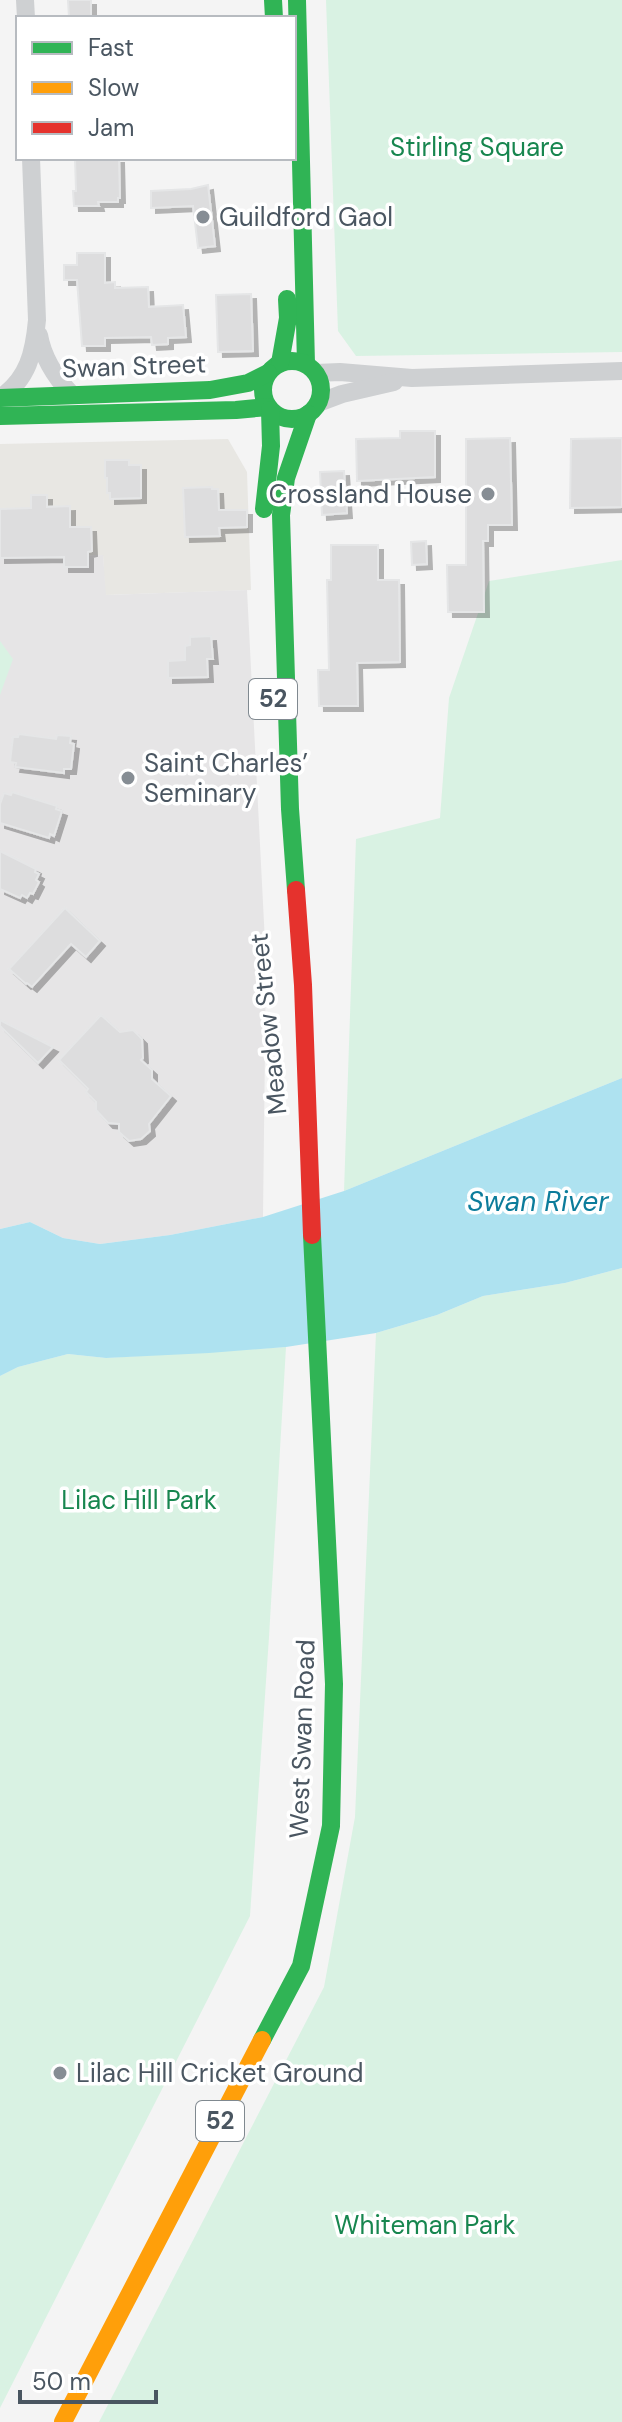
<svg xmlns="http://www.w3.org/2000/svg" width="622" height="2422" viewBox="0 0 622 2422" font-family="'DM Sans',sans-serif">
  <defs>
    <filter id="shadow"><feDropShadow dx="5" dy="5" stdDeviation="0" flood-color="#0004"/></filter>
  </defs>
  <rect width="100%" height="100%" fill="#f4f4f4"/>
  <path fill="#e8e7e3" d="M228,439l19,33 4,118 -146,5 -2,-40 -103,4v-115z"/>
  <path fill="#e6e5e6" d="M103,555l3,40 141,-5 19,372 -3,255 -93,18 -70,9 -37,-6 -33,-16 -30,7v-670z"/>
  <g fill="#d9f2e3">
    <path d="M326,0h296v352l-266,4 -18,-25z"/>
    <path d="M622,560v518l-278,113 12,-352 84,-21 9,-120 40,-117z"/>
    <path d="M0,641l13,18 -13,36z"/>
    <path d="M622,1268v1154h-523l225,-435 31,-170 21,-484 61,-18 46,-19 82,-13z"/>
    <path d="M286,1347l-17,290 -19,279 -250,492v-1032l18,-9 50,-13 38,4z"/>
  </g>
  <path fill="#aee2f0" d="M622,1078v190l-57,15 -82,13 -46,19 -61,18 -90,14 -77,6 -103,5 -38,-4 -50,13 -18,9v-147l30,-7 33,16 37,6 70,-9 93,-18 81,-26z"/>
  <g fill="#ddddde" stroke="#e5e6e7" stroke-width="2" filter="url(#shadow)">
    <path d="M68,0h23v18h-22z"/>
    <path d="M75,158h44l1,40h-2v4h-20l1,4h-25l-1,-15h3z"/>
    <path d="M208,185l7,61 -17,2 -5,-42 -42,2v-17l40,-2z"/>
    <path d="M77,253h28v30l10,-1v6l33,-1 1,20 34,-2 3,32 -18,1v6l-16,1 -1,-8 -46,1v8h-23l-5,-66h-13v-15h13z"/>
    <path d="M251,294l2,57 -35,1 -2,-57z"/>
    <path d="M400,431h35v46l-78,4 -1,-42 44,-1z"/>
    <path d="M510,438l2,87h-24v16h-5l1,71h-36l-1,-47h19v-126z"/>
    <path d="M622,438v69l-52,1 1,-69z"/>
    <path d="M105,460h24v5h12v33l-31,1v-6h-3v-15h-2z"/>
    <path d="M344,471l3,42 -25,2 -2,-43z"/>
    <path d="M212,487v2h6l1,21h28v17l-28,1 1,8 -35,1 -2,-49z"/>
    <path d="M31,495h16v12l23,-1v21h21l1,24 -4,1v15h-24v-10l-64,1v-49l31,-1z"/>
    <path d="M426,541l1,23 -15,1 -1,-23z"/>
    <path d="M331,545h47v35h21l1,82 -43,1 1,43h-39l-1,-36h11l-2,-90h4z"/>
    <path d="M211,636l2,23h-6l1,18 -40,1v-17l17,-1v-14l5,-1v-8z"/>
    <path d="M19,734l37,5 1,-4 14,1 -1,7 4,1 -3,25h-7v4l-49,-6 1,-4 -6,-1 3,-25h5z"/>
    <path d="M12,792l45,14 -1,3 6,2 -8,25 -4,-2 -1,4 -49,-15v-19l4,-11 7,2z"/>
    <path d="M0,851l36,18 -1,3 4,2 -3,6 3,2 -6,12 -3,-1 -3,5 -5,-3 -2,3 -20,-9z"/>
    <path d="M65,908l35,33 -14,16 -15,-13 -39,43 -5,-4 -1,1 -17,-15z"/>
    <path d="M101,1015l19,17 13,-2 9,9 1,19 -2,2 11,10v9l19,17 -22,28 1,7 -9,8 -12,2 -10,-9v-8l-11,-1 -12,-13v-8l-10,-10 2,-3 -29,-29z"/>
    <path d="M0,1020l53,27 -15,16 -38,-37z"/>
  </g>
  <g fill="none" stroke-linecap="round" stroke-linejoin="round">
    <g stroke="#ced0d2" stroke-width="18">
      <path d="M25,0l1,18"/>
      <path d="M39,335c4,24 17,43 33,60"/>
      <path d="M316,373l24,-1 72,6 210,-7"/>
      <path d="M0,398c28,-19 34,-45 37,-78l-6,-162"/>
      <path d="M318,403l24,-9 52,-12"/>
    </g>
    <g stroke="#30b455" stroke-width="18">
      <path d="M273,0l1,18"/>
      <path d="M297,0l9,364"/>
      <circle cx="292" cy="390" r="29"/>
      <path d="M280,363l8,-45 -1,-19"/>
      <path d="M0,398l210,-8 38,-7 20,-10"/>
      <path d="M0,416l236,-6 32,-3"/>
      <path d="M264,509l7,-63 -1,-36"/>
      <path d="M296,890l-6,-81 -9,-294 5,-37 22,-64"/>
      <path d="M262,2040l39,-74 30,-140 3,-142 -22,-449"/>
    </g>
    <path stroke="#ff9f0a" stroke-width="18" d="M63,2422l199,-382"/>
    <path stroke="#e5322d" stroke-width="18" d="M296,890l7,95 9,250"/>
  </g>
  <g fill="#868d94" stroke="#fff" stroke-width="3">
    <circle cx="203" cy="217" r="8"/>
    <circle cx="488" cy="494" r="8"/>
    <circle cx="128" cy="778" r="8"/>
    <circle cx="60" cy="2073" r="8"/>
  </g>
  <g text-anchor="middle" stroke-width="7" stroke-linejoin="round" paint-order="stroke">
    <g fill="#fff" stroke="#808990" stroke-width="2">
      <rect x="249" y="679" width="48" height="40" rx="6"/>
      <rect x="196" y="2101" width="48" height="40" rx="6"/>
    </g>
    <g font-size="24" font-weight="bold" fill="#4a5661">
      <text x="273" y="707">52</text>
      <text x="220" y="2129">52</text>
    </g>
    <g font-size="26" fill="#17864f" stroke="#fff">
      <text x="477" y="156">Stirling Square</text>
      <text x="139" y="1509">Lilac Hill Park</text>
      <text x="425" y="2234">Whiteman Park</text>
    </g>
    <g font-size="26" fill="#4a5661" stroke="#fff" text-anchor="start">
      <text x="219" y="226">Guildford Gaol</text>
      <text x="472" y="503" text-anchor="end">Crossland House</text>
      <text x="144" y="772">Saint Charles’<tspan x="144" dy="30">Seminary</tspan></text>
      <text x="76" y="2082">Lilac Hill Cricket Ground</text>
    </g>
    <g font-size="26" fill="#4a5661" stroke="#fff">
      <text transform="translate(134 366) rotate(-2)" y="9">Swan Street</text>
      <text transform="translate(268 1024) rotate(-96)" y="9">Meadow Street</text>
      <text transform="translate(302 1739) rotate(-88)" y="9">West Swan Road</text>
    </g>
    <g font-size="28" font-style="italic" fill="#0c7c9b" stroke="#fff">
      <text x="538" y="1211">Swan River</text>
    </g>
  </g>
  <rect x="16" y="16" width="280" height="144" fill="#ffffff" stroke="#b7bbc0" stroke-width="2"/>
  <rect x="32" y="42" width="40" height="12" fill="#30b455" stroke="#b7bbc0" stroke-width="2"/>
  <text x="88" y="56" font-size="24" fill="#4a5661">Fast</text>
  <rect x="32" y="82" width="40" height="12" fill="#ff9f0a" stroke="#b7bbc0" stroke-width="2"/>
  <text x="88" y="96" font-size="24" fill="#4a5661">Slow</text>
  <rect x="32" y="122" width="40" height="12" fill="#e5322d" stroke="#b7bbc0" stroke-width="2"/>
  <text x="88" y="136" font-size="24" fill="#4a5661">Jam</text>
  <path d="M20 2390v12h136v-12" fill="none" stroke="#4a5661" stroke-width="4"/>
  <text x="32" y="2390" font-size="24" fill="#4a5661" stroke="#ffffff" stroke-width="6" paint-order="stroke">50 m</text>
</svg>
